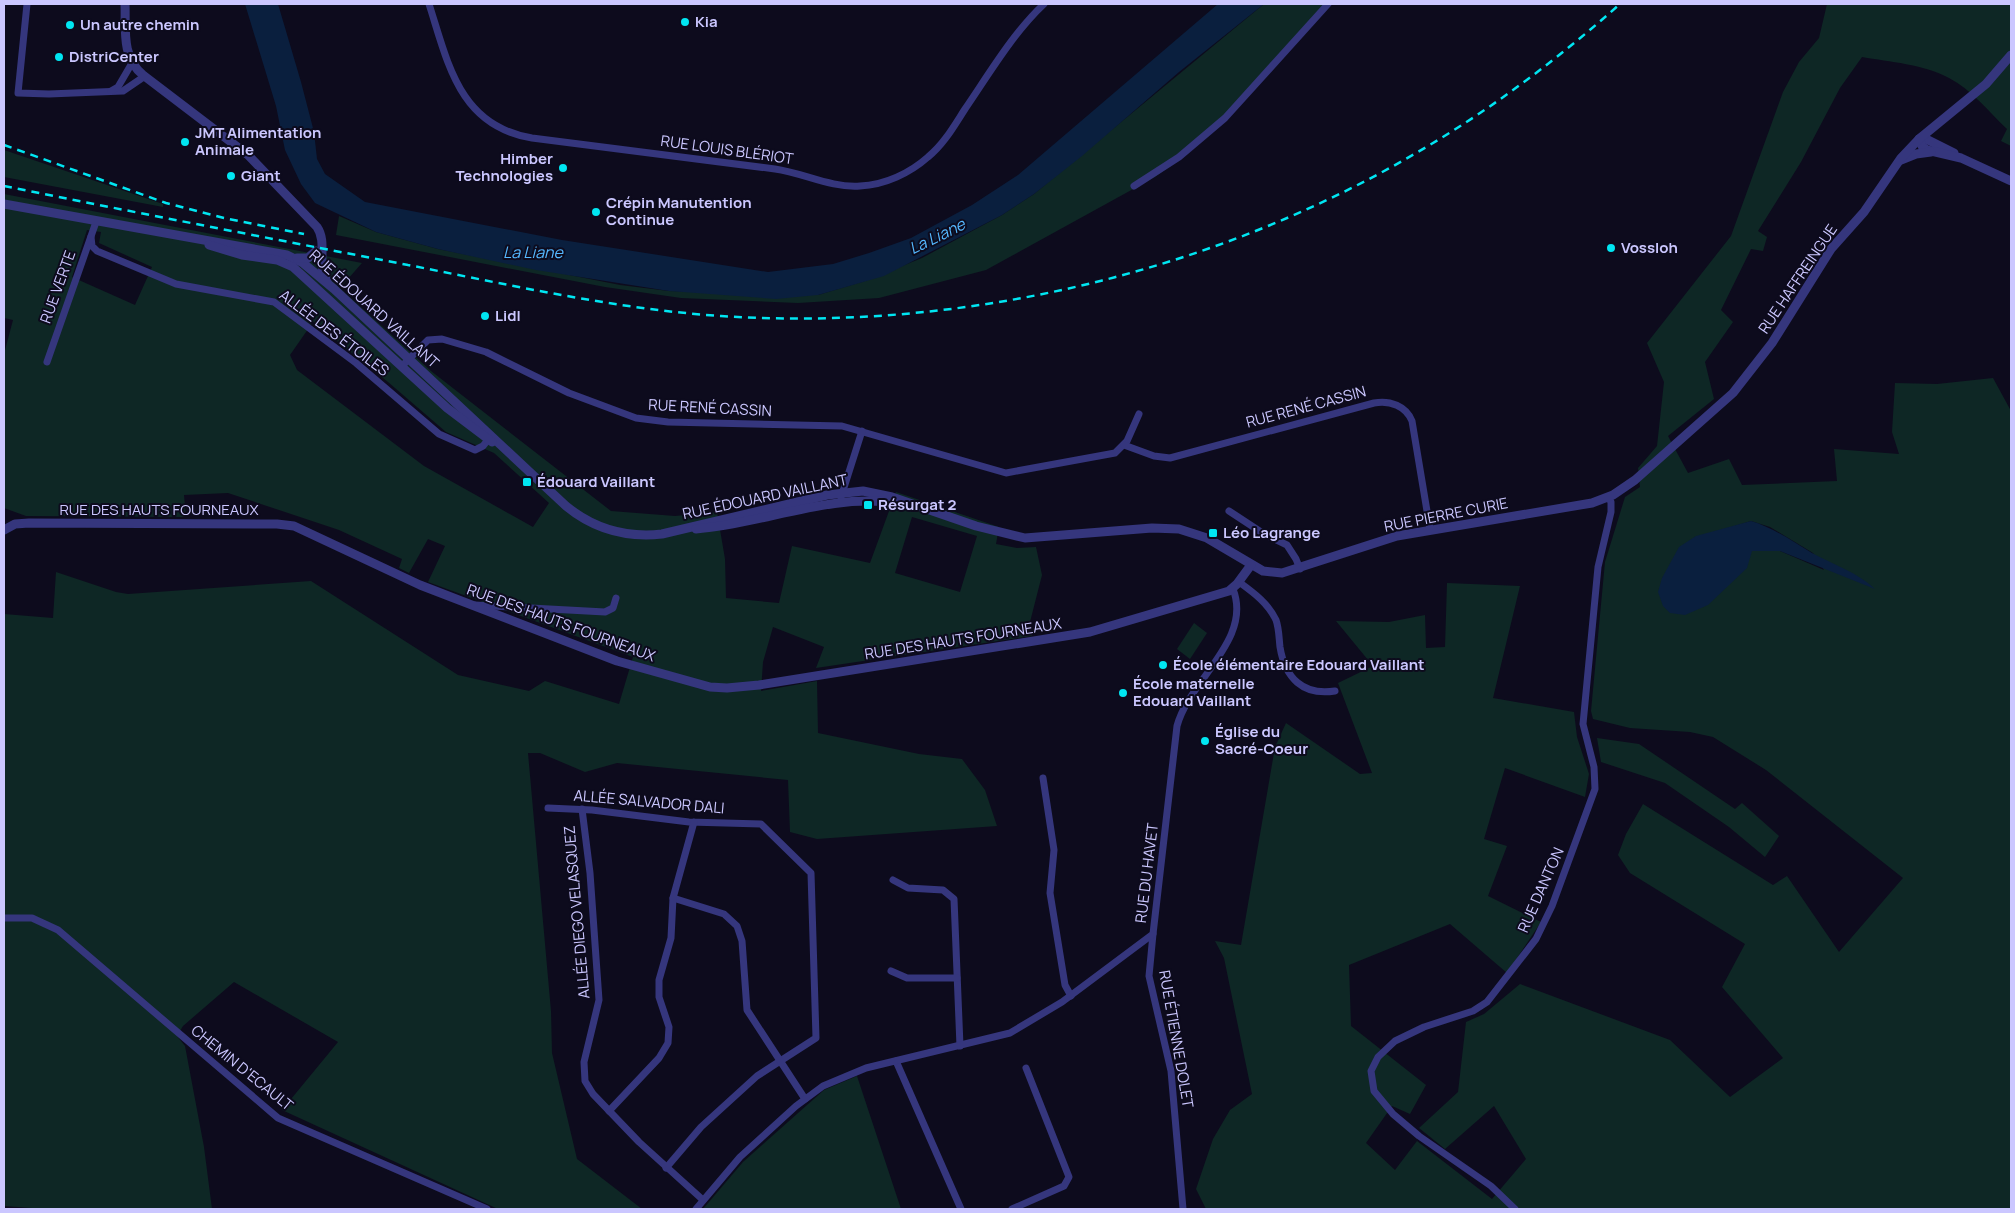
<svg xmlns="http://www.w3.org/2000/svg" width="2015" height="1213" viewBox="0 0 2015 1213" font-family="Manrope,sans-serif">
  <rect width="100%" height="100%" fill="#0d0b1d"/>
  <g fill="#0e2725" fill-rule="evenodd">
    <path d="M1264,4h68c-58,60 -107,125 -177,173l-169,93 -107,28 -81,5 -117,-5 -76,-11 -269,-52 3,-19 37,16 62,17 182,36 49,6 149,4 47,-14 57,-23 80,-43 32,-21z"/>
    <path d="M1827,4h184v142l-10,-5 6,-12c-18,-17 -36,-40 -58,-51 -26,-14 -59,-16 -87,-21l-22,31 -39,74 -43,69 9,6 -4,14 -12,-2 -30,61 12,12 -28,40 9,37 -46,37 20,37 41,-14 13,26 95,-4 -3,-32 65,5 -7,-22 3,-49 42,1 56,-6 18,33v798h-805l-10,-20 17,-50 17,-29 22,-16 -28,-136 -9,-17 26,4 34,-198 11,-24 74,51 12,-1 -34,-90 35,-17 -37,-45 53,1 36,-7 1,33 19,-1 2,-64 73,3 -27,112 81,14 3,25 12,37 -4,23 -80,-29 -21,71 23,7 -19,50 53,26 -34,51 -57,-49 -101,41 2,61 75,59 -16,29 -18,-8 -26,37 29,27 22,-29 75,58 34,-40 -32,-53 -49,43 -26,-21 39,-36 8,-70 18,-8 36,-30 150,56 60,57 53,-39 -61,-71 23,-43 -115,-71 -12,-18 8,-21 17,-30 130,81 14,-9 52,76 64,-74 -137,-108 -53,-33 -23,-5 -60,-4 -37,-9 -2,-8 14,-149 20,-65 15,-10 -2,-19 19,-22 7,-64 -17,-39 84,-107 52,-144 16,-30 20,-24zM1751,521l19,6 43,26 11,17 -44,-19h-28l-90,27 63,-49z"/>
    <path d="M4,150l159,54v3l-159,-30z"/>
    <path d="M4,194l358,69 -22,25 91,83 180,140 64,5 42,-4 8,47 1,39 53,5 13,-57 78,17 26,-71 103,35 -3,17 21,4 19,-1 6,28 -12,47 2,14 -216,32 8,-21 -51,-20 -10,35 -2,29 56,-10 1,52 101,21 43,5 23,31 12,36 -180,13 -27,-7 -2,-52 -171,-17 -32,9 -45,-19h-12l23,258 1,42 25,106 65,50h-144l-216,-99 56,-68 -104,-60 -51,44 -6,10 8,10 19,101 8,62h-167l-41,-3v-592l49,4 3,-46 60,20 12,2 183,-13 147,94 71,16 16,-10 74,23 14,-47 -205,-75 17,-36 -17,-7 -19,34 -10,-5 3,-9 -63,-29 -111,-37 -44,2 2,22 -160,-1 -22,-8v-154l9,-34 -9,-2zM87,230l14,2 -2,11 53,24 -17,38 -63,-28zM313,322l75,60 58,50 48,21 55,50 -16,24 -109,-61 -127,-96 -7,-15zM912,517l65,19 -17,56 -65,-19z"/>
    <path d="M1194,623l13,10 -17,26 -13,-10z"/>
    <path d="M1597,738l42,6 96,65 7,-6 37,33 -14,21 -36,-30 -64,-44 -64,-21z"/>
    <path d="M857,1076l44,133h-198l40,-47 81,-72z"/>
  </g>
  <g fill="#0a1f3e">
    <path d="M245,4h33l23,78 13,50 3,27 8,15 40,28 197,38 206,32 65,-8 36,-11 42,-15 61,-33 46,-30 200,-171h46l-85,68 -97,84 -48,38 -32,21 -118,61 -66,19 -42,4 -107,-8 -133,-21 -98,-21 -62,-17 -61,-29 -14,-19 -16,-34 -9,-44z"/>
    <path d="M1751,521c23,7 41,20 61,32 22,12 45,19 63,36l-95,-38h-28l-5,17 -39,37 -23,10 -15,-2 -7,-7 -5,-14 4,-14 17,-31 17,-11z"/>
  </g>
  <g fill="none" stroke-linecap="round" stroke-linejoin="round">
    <g stroke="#35367d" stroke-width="7">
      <path d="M27,4l-9,89 31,1 74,-3 22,-15"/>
      <path d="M429,4c19,59 30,122 103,134 81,10 162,20 243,31 29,4 55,19 85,17 25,-1 50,-13 68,-29 16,-13 26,-31 37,-48 24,-35 48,-76 79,-105"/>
      <path d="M111,91l7,-4 14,-24"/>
      <path d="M1134,186l45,-29 46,-39 103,-114"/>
      <path d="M91,237l1,9 5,5 79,33 98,18 82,61 83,71 36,16 8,-4 8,-10"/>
      <path d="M47,362l49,-140"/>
      <path d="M402,366l26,-26 14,-1 44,13 83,41 67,25 32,4 174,4 164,47 109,-20 12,-12 12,-27"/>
      <path d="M1124,445l30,11 16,2 204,-55c16,-3 32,3 38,18l18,108"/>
      <path d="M841,497l21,-66"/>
      <path d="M1229,511l35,23 23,11 9,14 4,10"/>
      <path d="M1239,582c15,11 29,21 37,38 3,8 3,19 4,27 5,31 23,49 55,44"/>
      <path d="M475,605l130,7 8,-4 3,-10"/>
      <path d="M1043,778l11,72 -4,43 15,92 6,11"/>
      <path d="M548,808l44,2 97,12 72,2 50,49 5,165 -59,38 -56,51 -35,41"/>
      <path d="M582,809l8,64 9,127 -15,62 1,19 8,13 46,48 64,58"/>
      <path d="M893,880l15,8 35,2 11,9 6,147"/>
      <path d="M673,898l51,16 13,12 5,15 5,69 58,89"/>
      <path d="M4,918h28l26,12 220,188 209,91"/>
      <path d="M1153,934l-4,42 22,95 12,138"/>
      <path d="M891,971l16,7h50"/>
      <path d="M896,1061l65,148"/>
      <path d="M609,1111l50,-53 9,-15 1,-16 -10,-30v-17l12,-42 2,-40 21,-76"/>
      <path d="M696,1209l44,-52 56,-51 27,-20 43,-18 144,-35 52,-31 91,-68 24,-208c12,-46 76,-86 56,-137"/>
      <path d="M1012,1209l52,-23 5,-9 -43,-109"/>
      <path d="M1515,1209l-24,-23 -72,-50 -26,-22 -19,-23 -3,-20 7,-14 17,-16 29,-14 49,-16 14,-9 49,-63 16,-33 43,-117 -1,-22 -11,-43 15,-157 13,-55v-10l-3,-5"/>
    </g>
    <g stroke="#35367d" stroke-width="9">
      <path d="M125,4c1,25 -4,53 18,71l105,80 69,72c11,16 -1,37 10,54"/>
      <path d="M1922,137l32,16"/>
      <path d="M1919,139l3,7 5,4 34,8 50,23"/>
      <path d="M1901,160l15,-6 15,-2"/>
      <path d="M4,204l283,51 16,8 31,26 232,217c28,23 59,32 96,28l165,-39 36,-4 29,6 84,29 49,12 127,-10 27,1 28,9 56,33 19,2 115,-37 195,-33 21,-8 22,-15 98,-87 39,-50 59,-94 33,-37 37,-54 18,-19 67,-55 25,-29"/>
      <path d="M209,245l33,10 35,5 16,7 154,141 45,34"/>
      <path d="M297,258h11l8,-7"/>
      <path d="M696,529c66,-5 134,-36 199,-26"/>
      <path d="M4,530l11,-6 14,-1 248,1 17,2 126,59 197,76 93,26 17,1 32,-3 331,-53 139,-41 8,-7 14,-19"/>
    </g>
    <g stroke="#00e6f2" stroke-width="2.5" stroke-dasharray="8 6" stroke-linecap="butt">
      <path d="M4,145l162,58 58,15 80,16"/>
      <path d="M4,186c134,27 269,53 404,79 103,20 207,44 313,51 243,16 497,-44 707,-170 69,-41 132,-89 192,-142"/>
    </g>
  </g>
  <g fill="#00e6f2" stroke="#0d0b1d" stroke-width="2">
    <circle cx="685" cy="22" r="5"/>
    <circle cx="70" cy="25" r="5"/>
    <circle cx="59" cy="57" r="5"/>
    <circle cx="185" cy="142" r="5"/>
    <circle cx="563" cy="168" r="5"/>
    <circle cx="231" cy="176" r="5"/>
    <circle cx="596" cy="212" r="5"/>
    <circle cx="1611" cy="248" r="5"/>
    <circle cx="485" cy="316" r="5"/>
    <rect x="522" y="477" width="10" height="10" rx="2.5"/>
    <rect x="863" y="500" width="10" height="10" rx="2.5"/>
    <rect x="1208" y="528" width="10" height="10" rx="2.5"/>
    <circle cx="1163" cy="665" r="5"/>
    <circle cx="1123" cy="693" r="5"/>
    <circle cx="1205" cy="741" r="5"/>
  </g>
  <g text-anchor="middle" stroke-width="4" stroke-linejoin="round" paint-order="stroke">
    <g font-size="15" font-weight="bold" fill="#cbc7ff" stroke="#0d0b1d" text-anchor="start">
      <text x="695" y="27">Kia</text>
      <text x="80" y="30">Un autre chemin</text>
      <text x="69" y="62">DistriCenter</text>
      <text x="195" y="138">JMT Alimentation<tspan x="195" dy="17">Animale</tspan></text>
      <text x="553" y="164" text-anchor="end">Himber<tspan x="553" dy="17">Technologies</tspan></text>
      <text x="241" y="181">Giant</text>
      <text x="606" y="208">Crépin Manutention<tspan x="606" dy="17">Continue</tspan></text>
      <text x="1621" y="253">Vossloh</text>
      <text x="495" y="321">Lidl</text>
      <text x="537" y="487">Édouard Vaillant</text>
      <text x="878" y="510">Résurgat 2</text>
      <text x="1223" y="538">Léo Lagrange</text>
      <text x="1173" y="670">École élémentaire Edouard Vaillant</text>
      <text x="1133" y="689">École maternelle<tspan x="1133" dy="17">Edouard Vaillant</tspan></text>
      <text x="1215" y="737">Église du<tspan x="1215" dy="17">Sacré-Coeur</tspan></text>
    </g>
    <g font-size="15" fill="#cbc7ff" stroke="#0d0b1d">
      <text transform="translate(727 150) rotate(8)" y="5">RUE LOUIS BLÉRIOT</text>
      <text transform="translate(1798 279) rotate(-56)" y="5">RUE HAFFREINGUE</text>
      <text transform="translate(58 287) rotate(-70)" y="5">RUE VERTE</text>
      <text transform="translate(374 309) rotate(42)" y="5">RUE ÉDOUARD VAILLANT</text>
      <text transform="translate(334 333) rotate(37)" y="5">ALLÉE DES ÉTOILES</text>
      <text transform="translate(1306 407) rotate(-15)" y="5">RUE RENÉ CASSIN</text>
      <text transform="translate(710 408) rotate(3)" y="5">RUE RENÉ CASSIN</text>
      <text transform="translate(765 497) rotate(-12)" y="5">RUE ÉDOUARD VAILLANT</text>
      <text x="159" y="515">RUE DES HAUTS FOURNEAUX</text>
      <text transform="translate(1446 515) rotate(-11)" y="5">RUE PIERRE CURIE</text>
      <text transform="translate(561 623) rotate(20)" y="5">RUE DES HAUTS FOURNEAUX</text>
      <text transform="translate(963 639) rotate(-9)" y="5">RUE DES HAUTS FOURNEAUX</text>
      <text transform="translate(649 802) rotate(5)" y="5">ALLÉE SALVADOR DALI</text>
      <text transform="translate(1147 873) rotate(-83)" y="5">RUE DU HAVET</text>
      <text transform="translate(1541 890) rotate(-66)" y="5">RUE DANTON</text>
      <text transform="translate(577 912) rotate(-95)" y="5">ALLÉE DIEGO VELASQUEZ</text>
      <text transform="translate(1176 1039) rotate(80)" y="5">RUE ÉTIENNE DOLET</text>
      <text transform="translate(242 1068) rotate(39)" y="5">CHEMIN D'ECAULT</text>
    </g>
    <g font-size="16" font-style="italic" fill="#55b8ff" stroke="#0d0b1d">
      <text transform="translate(937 236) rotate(-26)" y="6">La Liane</text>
      <text x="533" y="258">La Liane</text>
    </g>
  </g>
  <rect width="2015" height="1213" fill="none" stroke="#cbc7ff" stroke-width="10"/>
</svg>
